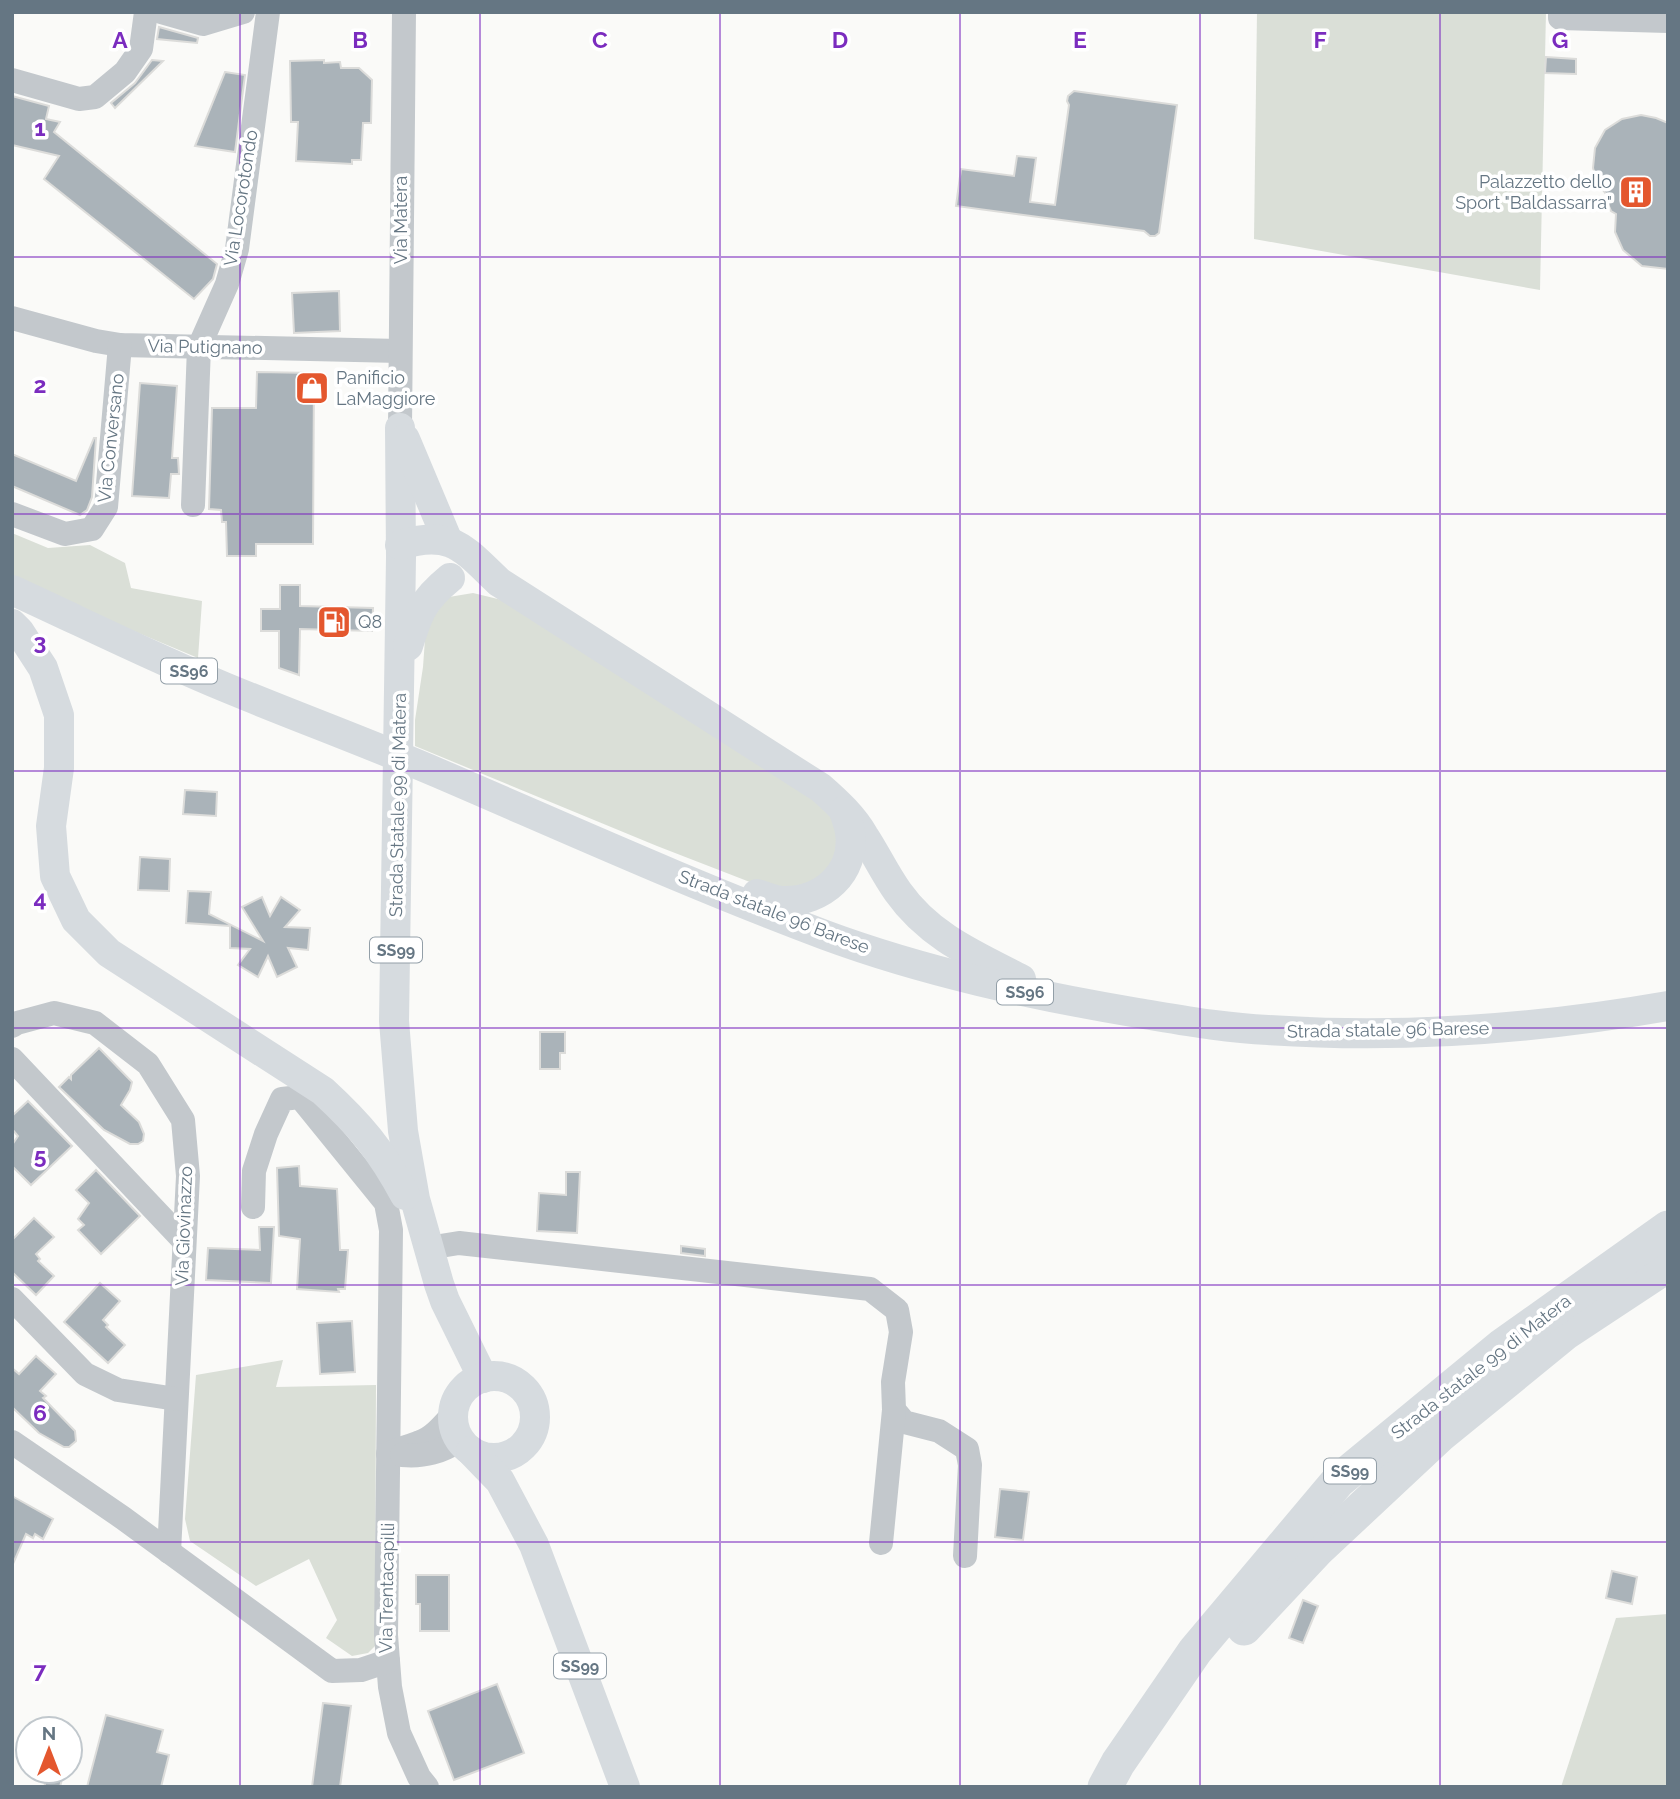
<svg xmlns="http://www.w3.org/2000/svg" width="1680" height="1799" viewBox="0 0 1680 1799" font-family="Raleway,sans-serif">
  <rect width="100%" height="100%" fill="#fafaf8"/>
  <g fill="#dadfd7">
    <path d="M1257,12h289l-6,278 -286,-51z"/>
    <path d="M12,533l36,15 42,-3 35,18 6,25 71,13 -4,57 -186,-78z"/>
    <path d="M473,593l29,7 325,201 13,20 -5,41 -30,28 -32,1 -116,-45 -242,-100v-26l8,-53 3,-42 23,-28z"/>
    <path d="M283,1360l-7,27 100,-2 -1,261 -7,7 -16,3 -26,-18 11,-18 -28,-61 -53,27 -66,-45 -5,-22 11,-144z"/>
    <path d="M1668,1614v173h-107l55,-169z"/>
  </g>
  <g fill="#aab3b9" stroke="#dcdcda" stroke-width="2">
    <path d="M159,27l39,11 -1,5 -40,-4z"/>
    <path d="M1546,57l30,2v15l-31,-1z"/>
    <path d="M152,60l11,1 -48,47 -4,-5 24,-20z"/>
    <path d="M324,60v3l16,-1 1,6h18l13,12 -1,43h-8l-2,37h-9v4l-56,-3 2,-39h-7l-1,-61z"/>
    <path d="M225,72l20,3 -10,77 -40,-6z"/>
    <path d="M1074,91l103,14 -18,128 -4,3h-5l-6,-5 -188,-25 5,-37 53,7 3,-20 19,2 -6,44 25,3 14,-100 -2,-4 1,-5z"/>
    <path d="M12,96l37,10 -3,13 14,3 -6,10 163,132 -4,15 -19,20 -150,-120 15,-23 -47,-11z"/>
    <path d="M1641,115l15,3 12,5v146l-26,-3 -19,-16 -8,-18 1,-18 -5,-3 -4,-9 2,-4 -12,-16 -4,-14 2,-20 10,-18 17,-11z"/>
    <path d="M339,291l1,40 -46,2 -2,-40z"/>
    <path d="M257,372l57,1 -1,171h-57v12h-29l-1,-34h-4l-1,-12 -12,-1 3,-101h44z"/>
    <path d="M140,383l37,3 -5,72h6l1,16h-8l-2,24 -37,-2z"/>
    <path d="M94,438h2l-4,59 -5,13 -7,5 -68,-29v-32l64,27z"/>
    <path d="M280,585h20v21l73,2 -1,23 -72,-2 -1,46 -20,-7v-37h-18v-22h19z"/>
    <path d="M185,790l32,2 -1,24 -33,-2z"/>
    <path d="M140,857l30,2 -1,32 -31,-1z"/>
    <path d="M188,891l23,1 -2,22 54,27 -21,-34 20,-10 8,19 11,-19 19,13 -15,17 25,1 -2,22 -20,-2 9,19 -20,10 -9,-21 -10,21 -20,-12 12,-16 -20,-1v-22l-44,-3z"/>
    <path d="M540,1032h25v21h-5v16h-20z"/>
    <path d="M99,1048l33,34 -2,8 -9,15 18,17 5,12 -1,7 -5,3h-8l-26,-14 -45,-43 10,-10 2,2v-4z"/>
    <path d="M28,1101l44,45 -41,39 -19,-19v-21l6,-9 -6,-7v-13z"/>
    <path d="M299,1166l1,20 37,3 3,61h8l-3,39h-7l1,3 -42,-3 3,-50 -21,-3 -2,-68z"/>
    <path d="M96,1170l44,46 -39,38 -23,-24 6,-5 -6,-6 11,-16 -13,-13z"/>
    <path d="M566,1172h14l-3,61 -40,-2 2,-38 27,2z"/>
    <path d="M34,1218l20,19 -18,17 4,5 -2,2 16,15 -18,19 -24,-23v-32z"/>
    <path d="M259,1227h15l-3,56 -65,-3 2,-32 52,2z"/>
    <path d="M681,1246l24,3v7l-24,-3z"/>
    <path d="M100,1283l20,18 -17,19 5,5 -2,2 19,18 -17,18 -44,-41z"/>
    <path d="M352,1321l3,51 -35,2 -3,-51z"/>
    <path d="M36,1356l20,18 -16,17 6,5 -3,2 32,33 1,10 -7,6h-5l-25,-14 -27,-26v-39l7,6z"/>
    <path d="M1000,1489l29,3 -6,48 -28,-3z"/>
    <path d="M12,1496l41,23 -10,20 -8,-5 -2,4 -7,-4 -14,32z"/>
    <path d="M1612,1571l25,6 -5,27 -26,-6z"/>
    <path d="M416,1575h33v56h-29v-27h-4z"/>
    <path d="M1303,1600l15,6 -15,37 -14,-5z"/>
    <path d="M497,1684l27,69 -70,27 -26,-69z"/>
    <path d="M323,1703l28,3 -11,81h-28z"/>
    <path d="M106,1715l57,15 -6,22 12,3 -8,32h-74z"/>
    <path d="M49,1771h15l-4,16h-16z"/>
  </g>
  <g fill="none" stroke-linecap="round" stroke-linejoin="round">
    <g stroke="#c3c8cc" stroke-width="24">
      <path d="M161,12l42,12 40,-12"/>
      <path d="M1560,12v6l108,3"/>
      <path d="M12,80l67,19 16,-2 30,-25 16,-23 5,-37"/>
      <path d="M12,318l84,23 24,4 280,6"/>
      <path d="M400,428l4,-416"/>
      <path d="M193,505l6,-158 28,-63 10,-35 31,-237"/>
      <path d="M12,514l53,20 27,-5 14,-22 14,-162"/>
      <path d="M12,1026l5,-3 37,-10 41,10 53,41 35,56 5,56 -19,376"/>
      <path d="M12,1059l172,182"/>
      <path d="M253,1207l1,-36 12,-37 16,-35 18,-2 86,106 5,27 -5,405 4,52 9,46 20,44 8,10"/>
      <path d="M428,1248l31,-5 411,46 27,21 4,22 -8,50 1,28 10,12 35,9 28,18 3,16 -5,91"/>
      <path d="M12,1299l73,75 33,16 58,9"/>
      <path d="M12,1442l111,76 209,153 29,-1 27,-9"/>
      <path d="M388,1454c10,-6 21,-7 32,-12 14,-5 24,-18 34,-29"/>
      <path d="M402,1455c23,2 39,-3 58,-15"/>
      <path d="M881,1543l13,-133"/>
    </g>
    <g stroke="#d6dbdf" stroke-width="30">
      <path d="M400,428l1,129 -7,464 9,110 12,68 24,85 6,17 38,77"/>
      <path d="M405,439l42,100"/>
      <path d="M400,545c51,-16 63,3 99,37l322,206c16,14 32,29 43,48 12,18 21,38 34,56 31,44 76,63 123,87"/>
      <path d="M12,590c72,33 142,68 215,98 70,29 141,55 211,85 128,55 256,113 387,162 100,37 207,60 313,78 43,7 86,15 130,17 133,9 268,-1 400,-24"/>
      <path d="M12,624l7,7 24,37 16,47v53l-8,58 4,50 21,44 33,33 214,138c37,34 58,59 82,104"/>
      <path d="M408,646c10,-33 14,-45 42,-68"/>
      <path d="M757,894c8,2 18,7 26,7 39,1 73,-28 67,-69 -1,-7 -4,-14 -6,-21"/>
      <circle cx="494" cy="1417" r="41"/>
      <path d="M471,1451l29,30 34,64 91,242"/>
    </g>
    <g stroke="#d6dbdf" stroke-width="35">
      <path d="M1244,1628l73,-78 123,-115 125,-102 103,-68"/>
      <path d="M1105,1787l13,-24 77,-112 143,-170 164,-135 166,-118"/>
    </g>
  </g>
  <path fill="none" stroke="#7b2cbf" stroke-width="2" stroke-opacity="0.55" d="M240,12v1775M480,12v1775M720,12v1775M960,12v1775M1200,12v1775M1440,12v1775M12,257h1656M12,514h1656M12,771h1656M12,1028h1656M12,1285h1656M12,1542h1656"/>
  <defs>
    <g id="building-square" transform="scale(1.75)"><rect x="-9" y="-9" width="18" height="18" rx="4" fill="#e4572e" stroke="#fff"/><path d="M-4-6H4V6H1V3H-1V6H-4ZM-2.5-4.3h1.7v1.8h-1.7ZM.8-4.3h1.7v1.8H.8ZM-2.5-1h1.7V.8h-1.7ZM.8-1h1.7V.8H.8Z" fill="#fff"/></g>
    <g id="shop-square" transform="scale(1.75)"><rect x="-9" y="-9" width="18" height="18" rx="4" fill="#e4572e" stroke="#fff"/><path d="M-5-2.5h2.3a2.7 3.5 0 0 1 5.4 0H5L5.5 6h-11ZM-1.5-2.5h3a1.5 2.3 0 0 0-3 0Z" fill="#fff"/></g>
    <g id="fuel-square" transform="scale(1.75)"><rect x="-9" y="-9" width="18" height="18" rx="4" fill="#e4572e" stroke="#fff"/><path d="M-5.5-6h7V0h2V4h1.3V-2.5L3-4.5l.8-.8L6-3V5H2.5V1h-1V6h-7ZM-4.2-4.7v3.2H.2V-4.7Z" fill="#fff"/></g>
  </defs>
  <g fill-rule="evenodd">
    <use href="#building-square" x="1636" y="192"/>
    <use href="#shop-square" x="312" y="388"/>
    <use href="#fuel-square" x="334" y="622"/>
  </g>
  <g text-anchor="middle" stroke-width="7" stroke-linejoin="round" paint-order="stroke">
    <g fill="#fff" stroke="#939fa8" stroke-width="2">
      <rect x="161" y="658.5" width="56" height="25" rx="5"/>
      <rect x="370" y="937.5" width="52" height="25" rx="5"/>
      <rect x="997" y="979.5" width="56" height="25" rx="5"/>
      <rect x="1324" y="1458.5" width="52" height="25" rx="5"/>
      <rect x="554" y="1653.5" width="52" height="25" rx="5"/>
    </g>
    <g font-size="16" font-weight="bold" fill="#657683">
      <text x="189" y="677">SS96</text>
      <text x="396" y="956">SS99</text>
      <text x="1025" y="998">SS96</text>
      <text x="1350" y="1477">SS99</text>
      <text x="580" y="1672">SS99</text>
    </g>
    <g font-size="18" fill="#657683" stroke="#fff" text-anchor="start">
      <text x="1612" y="188" text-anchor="end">Palazzetto dello<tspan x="1612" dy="21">Sport "Baldassarra"</tspan></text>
      <text x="336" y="384">Panificio<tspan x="336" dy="21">LaMaggiore</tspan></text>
      <text x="358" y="628">Q8</text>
    </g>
    <g font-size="18" fill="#657683" stroke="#fff">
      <text transform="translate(241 198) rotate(-81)" y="6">Via Locorotondo</text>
      <text transform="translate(401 220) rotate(-90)" y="6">Via Matera</text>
      <text transform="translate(205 347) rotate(1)" y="6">Via Putignano</text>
      <text transform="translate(111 438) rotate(-84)" y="6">Via Conversano</text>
      <text transform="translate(398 805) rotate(-89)" y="6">Strada Statale 99 di Matera</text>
      <text transform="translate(774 912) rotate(21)" y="6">Strada statale 96 Barese</text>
      <text transform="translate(1388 1030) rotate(-1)" y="6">Strada statale 96 Barese</text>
      <text transform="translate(184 1226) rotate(-88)" y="6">Via Giovinazzo</text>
      <text transform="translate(1481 1367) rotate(-38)" y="6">Strada statale 99 di Matera</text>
      <text transform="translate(387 1588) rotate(-89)" y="6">Via Trentacapilli</text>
    </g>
  </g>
  <g font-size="23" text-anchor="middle" font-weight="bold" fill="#7b2cbf" stroke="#fff" stroke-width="7" stroke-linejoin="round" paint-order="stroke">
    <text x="120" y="48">A</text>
    <text x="360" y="48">B</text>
    <text x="600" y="48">C</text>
    <text x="840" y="48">D</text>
    <text x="1080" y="48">E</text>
    <text x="1320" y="48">F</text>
    <text x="1560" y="48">G</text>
    <text x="40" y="136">1</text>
    <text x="40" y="393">2</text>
    <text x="40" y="650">3</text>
    <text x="40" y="907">4</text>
    <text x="40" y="1164">5</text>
    <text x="40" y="1421">6</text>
    <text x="40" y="1678">7</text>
  </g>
  <rect width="1680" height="1799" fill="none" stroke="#657683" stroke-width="28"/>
  <g transform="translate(49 1750)"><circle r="33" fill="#ffffff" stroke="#c1c8cd" stroke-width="2"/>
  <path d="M0-5L12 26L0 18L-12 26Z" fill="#e4572e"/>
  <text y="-10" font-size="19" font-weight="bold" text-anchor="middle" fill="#657683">N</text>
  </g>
</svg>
